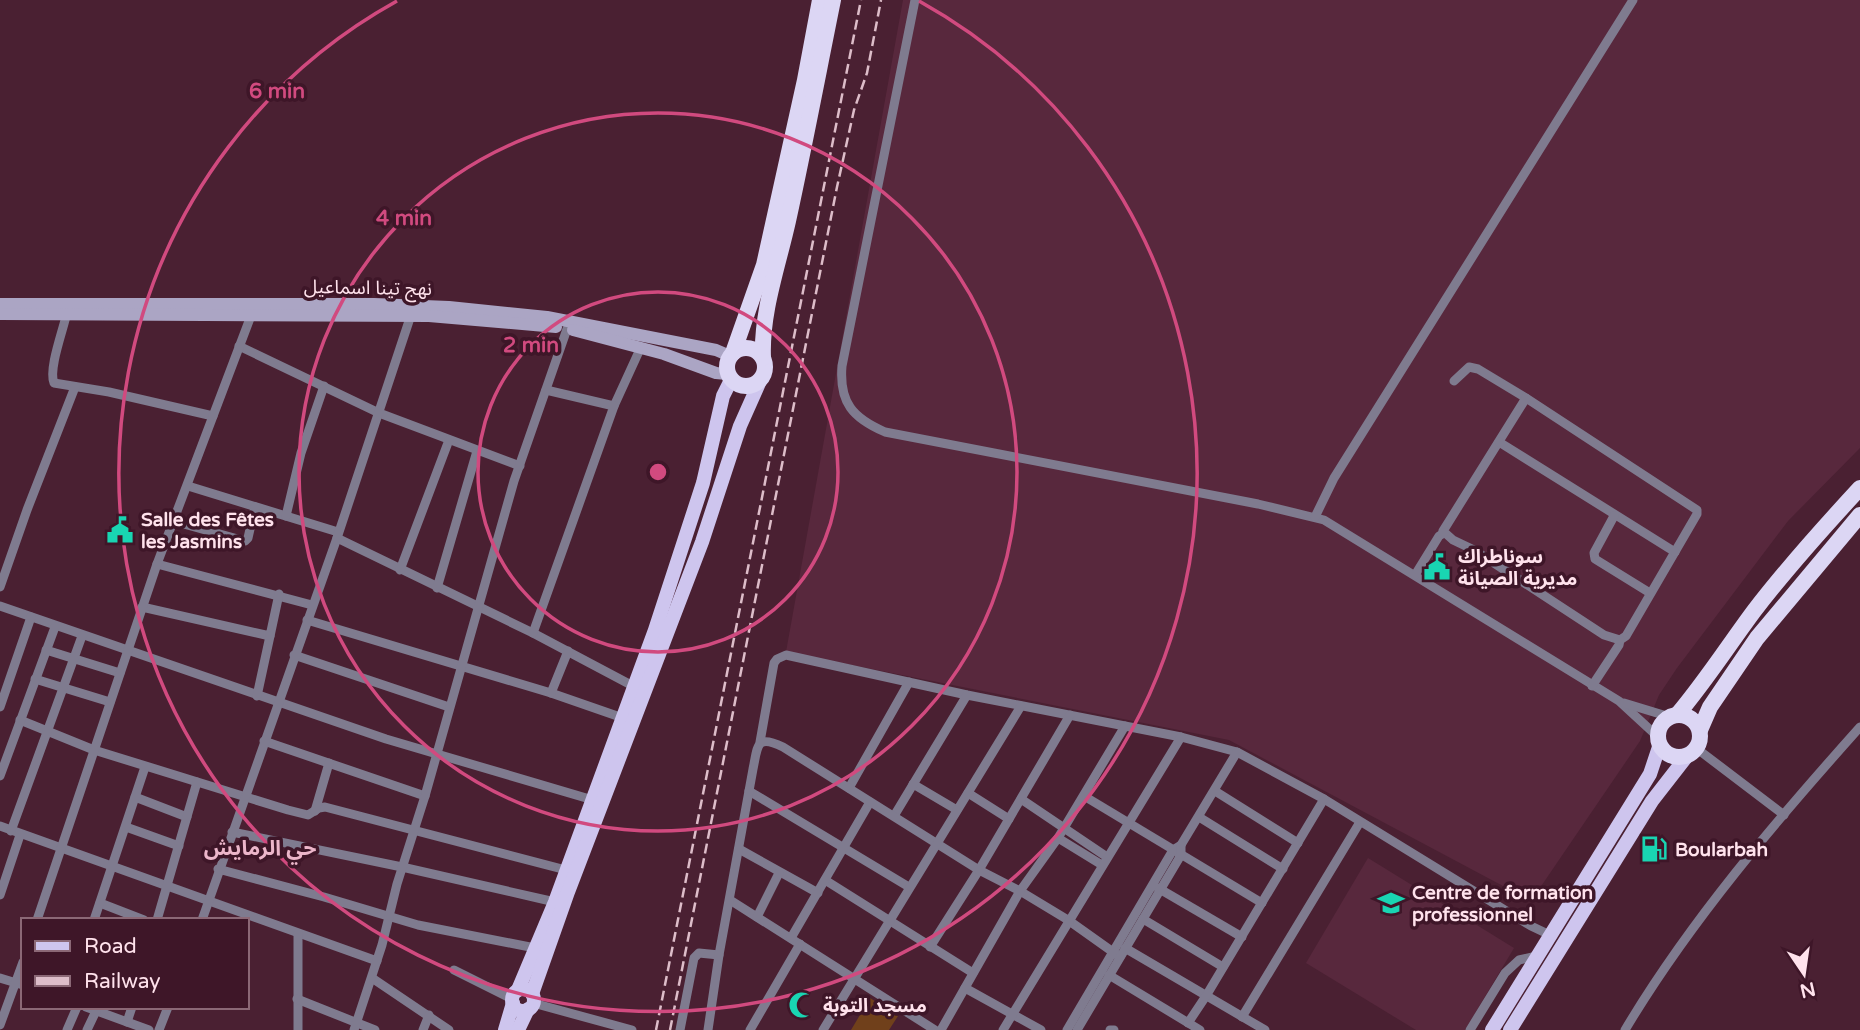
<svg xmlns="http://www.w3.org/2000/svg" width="1860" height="1030" viewBox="0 0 1860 1030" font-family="'Varela Round','Noto Sans Arabic',sans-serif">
  <rect width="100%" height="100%" fill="#4a2032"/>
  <g fill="#58283d">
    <path d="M903,0h957v448l-72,73 -111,147 -18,27 -19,46 -109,160 -302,-161 -443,-88z"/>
    <path d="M1368,858l146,90 -49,82h-49l-110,-67z"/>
  </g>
  <path fill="#70401b" d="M870,998l28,18 -9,14h-38z"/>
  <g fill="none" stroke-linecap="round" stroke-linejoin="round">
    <g stroke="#7f7b8f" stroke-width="9">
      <path d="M915,0l-73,366c-3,37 11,52 43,66l373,72 66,16 295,181 38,35"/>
      <path d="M67,312c-3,16 -19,57 -13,71l55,9 104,24"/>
      <path d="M239,346l140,67 141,53"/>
      <path d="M1454,381l15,-14 9,2 48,29 171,112v4l-71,122 -6,4 -1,5 -27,41"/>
      <path d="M1526,398l-83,133 10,9 21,10 130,85 16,5"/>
      <path d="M614,406l27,-59"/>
      <path d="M1499,442l176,110"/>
      <path d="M188,486l150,46"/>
      <path d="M286,516l15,-63 23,-67"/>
      <path d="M1614,516l-20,37 1,6 55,34"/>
      <path d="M1315,517l19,-39 299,-478"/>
      <path d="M173,521l72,20 3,-3 7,-31"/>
      <path d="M337,538l196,95 100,53"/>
      <path d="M157,564l155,41"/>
      <path d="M400,570l49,-130"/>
      <path d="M1415,575l24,-39 5,-3"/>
      <path d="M0,587l27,-77 48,-123"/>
      <path d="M437,588l40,-137"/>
      <path d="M0,606l386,133 207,61"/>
      <path d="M142,607l128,29 9,-42"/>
      <path d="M307,620l244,73 72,25"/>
      <path d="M533,633l81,-227 -68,-16"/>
      <path d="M46,650l74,23"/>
      <path d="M294,655l155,52"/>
      <path d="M35,679l75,23"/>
      <path d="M551,693l17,-42"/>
      <path d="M257,696l13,-60"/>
      <path d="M1624,703l46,14"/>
      <path d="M0,707l31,-90"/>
      <path d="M20,720l74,30 194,60 20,5 11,-7 6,-1 241,63"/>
      <path d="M264,741l161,55"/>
      <path d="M760,742l14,-79 3,-4 9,-4 181,40 214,42 56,15 87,47 207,127 19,9"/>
      <path d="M1696,748l88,67"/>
      <path d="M0,776l55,-149"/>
      <path d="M913,784l44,26"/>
      <path d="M849,788l60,-106"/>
      <path d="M749,791l160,96"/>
      <path d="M1215,791l83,52"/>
      <path d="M968,793l41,26"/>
      <path d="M1084,796l178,107"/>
      <path d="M135,797l52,20"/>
      <path d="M1021,799l86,58"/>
      <path d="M315,811l14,-48"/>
      <path d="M894,816l73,-121"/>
      <path d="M1199,817l84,52"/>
      <path d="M0,826l377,135"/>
      <path d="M126,827l53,19"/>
      <path d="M11,831l71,-195"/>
      <path d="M232,832l170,35 153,35"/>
      <path d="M1058,838l44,27"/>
      <path d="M739,849l79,44"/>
      <path d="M218,869l106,28 94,28 117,23"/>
      <path d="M825,880l148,93"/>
      <path d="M1158,888l84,49"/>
      <path d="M0,895l20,-60"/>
      <path d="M730,900l205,130"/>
      <path d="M100,903l44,17"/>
      <path d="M757,917l22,-44"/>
      <path d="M1143,919l80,48"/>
      <path d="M37,920l120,-356 95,-251"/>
      <path d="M94,920l51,-153"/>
      <path d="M157,920l40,-138"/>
      <path d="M202,920l135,-382 74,-223"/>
      <path d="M298,934v96"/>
      <path d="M791,938l79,-136"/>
      <path d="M930,947l49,-77 91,-155"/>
      <path d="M1125,948l140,82"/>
      <path d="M454,970l58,29"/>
      <path d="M1109,975l91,55"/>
      <path d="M0,978l23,7"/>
      <path d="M372,978l77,52"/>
      <path d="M965,988l76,42"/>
      <path d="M297,999l78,31"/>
      <path d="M533,1003l99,27"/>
      <path d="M86,1007l63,23"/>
      <path d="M1242,1017l118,-195"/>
      <path d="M127,1022l5,-15"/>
      <path d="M1188,1023l18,-27 118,-197"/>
      <path d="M0,1025l23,-63"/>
      <path d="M67,1030l10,-23"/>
      <path d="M87,1030l9,-19"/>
      <path d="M159,1030l9,-23"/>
      <path d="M354,1030l28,-85 15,-61 28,-88 89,-315 53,-152"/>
      <path d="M423,1030l6,-15"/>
      <path d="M680,1030l14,-72 5,-5 20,2"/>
      <path d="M708,1030l11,-75 34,-186c5,-24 3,-35 30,-22l196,123 41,21 48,29 52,37"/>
      <path d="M750,1030l50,-86"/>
      <path d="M823,1030l198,-324"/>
      <path d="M941,1030l79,-139 38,-53 67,-112"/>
      <path d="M1003,1030l178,-293"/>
      <path d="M1067,1030l106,-180 8,-5 56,-93"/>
      <path d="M1077,1030l104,-175v-10"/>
      <path d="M1110,1030h4"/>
      <path d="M1470,1030l35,-57 14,-13 18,-4"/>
      <path d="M1625,1030c65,-109 151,-209 235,-303"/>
    </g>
    <g stroke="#aba5c4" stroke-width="12">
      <path d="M0,304h374l75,3 98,10 169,33 14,6"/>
      <path d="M0,314l429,2 127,11"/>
      <path d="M573,330l91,24 52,19 11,1"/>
    </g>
    <g stroke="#cec5ee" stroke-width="14">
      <circle cx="523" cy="1000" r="11"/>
      <path d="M518,990l37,-88 100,-272 48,-147 20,-87 8,-16"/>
      <path d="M532,994l36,-102 134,-350 38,-116 20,-45"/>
      <path d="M505,1030l8,-27"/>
      <path d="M518,1030l10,-21"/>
      <path d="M1492,1030l158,-256 10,-30"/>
      <path d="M1510,1030l142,-229 35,-45"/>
    </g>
    <g stroke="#dcd6f4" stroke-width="16">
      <circle cx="746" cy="367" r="19"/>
      <path d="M733,353l31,-88 41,-185 15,-80"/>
      <path d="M763,358c-2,-46 15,-92 25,-137 16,-73 30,-147 45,-221"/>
      <path d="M1677,715c28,-33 51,-69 77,-104 33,-43 69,-83 106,-123"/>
      <circle cx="1679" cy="736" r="21"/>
      <path d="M1700,730l10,-23 47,-69 103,-123"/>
    </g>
    <g stroke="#ddbdc9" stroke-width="2.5" stroke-dasharray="10 5" stroke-linecap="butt">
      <path d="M656,1030l205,-1030"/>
      <path d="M670,1030l167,-843 17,-77 13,-37 14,-73"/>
    </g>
  </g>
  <g fill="none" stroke="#d14a7f" stroke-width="3.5">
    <circle cx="658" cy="472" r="180"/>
    <circle cx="658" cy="472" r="359"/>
    <path d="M919 1A539 539 0 1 1 397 1"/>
  </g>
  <defs>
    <g id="civic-bare" transform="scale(2.1)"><path d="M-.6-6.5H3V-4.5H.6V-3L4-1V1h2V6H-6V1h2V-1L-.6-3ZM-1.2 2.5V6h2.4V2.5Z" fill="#19d5b2" stroke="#3e1628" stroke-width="2.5" paint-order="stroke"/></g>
    <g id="fuel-bare" transform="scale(2.1)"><path d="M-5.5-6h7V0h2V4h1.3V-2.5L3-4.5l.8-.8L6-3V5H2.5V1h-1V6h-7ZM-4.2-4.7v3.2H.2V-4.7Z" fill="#19d5b2" stroke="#3e1628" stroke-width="2.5" paint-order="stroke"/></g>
    <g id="university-bare" transform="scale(2.1)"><path d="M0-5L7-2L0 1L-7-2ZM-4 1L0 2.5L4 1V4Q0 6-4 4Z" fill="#19d5b2" stroke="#3e1628" stroke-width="2.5" paint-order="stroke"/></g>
    <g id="mosque-bare" transform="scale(2.1)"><path d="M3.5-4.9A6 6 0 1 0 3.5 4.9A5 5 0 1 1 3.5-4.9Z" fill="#19d5b2" stroke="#3e1628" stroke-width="2.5" paint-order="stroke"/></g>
  </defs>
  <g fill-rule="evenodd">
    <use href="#civic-bare" x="120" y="530"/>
    <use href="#civic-bare" x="1437" y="567"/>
    <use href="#fuel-bare" x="1654" y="849"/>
    <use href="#university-bare" x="1391" y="903"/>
    <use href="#mosque-bare" x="802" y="1005"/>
  </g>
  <g text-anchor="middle" stroke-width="7" stroke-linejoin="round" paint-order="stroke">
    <g font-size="19" fill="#ffe2ec" stroke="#3e1628">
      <text transform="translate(368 287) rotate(1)" y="7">نهج تينا اسماعيل</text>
    </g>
    <g font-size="19" font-weight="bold" fill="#ffe2ec" stroke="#3e1628" text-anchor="start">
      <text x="141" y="526">Salle des Fêtes<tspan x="141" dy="22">les Jasmins</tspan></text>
      <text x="1458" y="563">سوناطراك<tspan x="1458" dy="22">مديرية الصيانة</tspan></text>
      <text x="1675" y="856">Boularbah</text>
      <text x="1412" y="899">Centre de formation<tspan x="1412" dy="22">professionnel</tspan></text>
      <text x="823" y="1012">مسجد التوبة</text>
    </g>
    <g font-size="21" font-weight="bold" fill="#ecb6ca" stroke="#3e1628">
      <text x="260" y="855">حي الرمايش</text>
    </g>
  </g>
  <circle cx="658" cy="472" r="10" fill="#d14a7f" stroke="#3e1628" stroke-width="3.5"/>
  <g font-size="21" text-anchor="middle" font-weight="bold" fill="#d14a7f" stroke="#3e1628" stroke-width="7" stroke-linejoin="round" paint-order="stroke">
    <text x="277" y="98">6 min</text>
    <text x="404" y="225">4 min</text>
    <text x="531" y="352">2 min</text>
  </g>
  <rect x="21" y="918" width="228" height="91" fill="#3e1628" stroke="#8b6876" stroke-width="2"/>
  <rect x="35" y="941" width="35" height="10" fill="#cec5ee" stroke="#8b6876" stroke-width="2"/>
  <text x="84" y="953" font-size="21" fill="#ffe2ec">Road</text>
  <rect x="35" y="976" width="35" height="10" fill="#ddbdc9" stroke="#8b6876" stroke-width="2"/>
  <text x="84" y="988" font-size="21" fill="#ffe2ec">Railway</text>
  <g transform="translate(1804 974) rotate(167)" stroke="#3e1628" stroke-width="5" paint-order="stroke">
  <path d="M0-5L12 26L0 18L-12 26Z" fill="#ffe2ec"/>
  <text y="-10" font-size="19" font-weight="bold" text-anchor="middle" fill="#ffe2ec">N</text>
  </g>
</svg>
